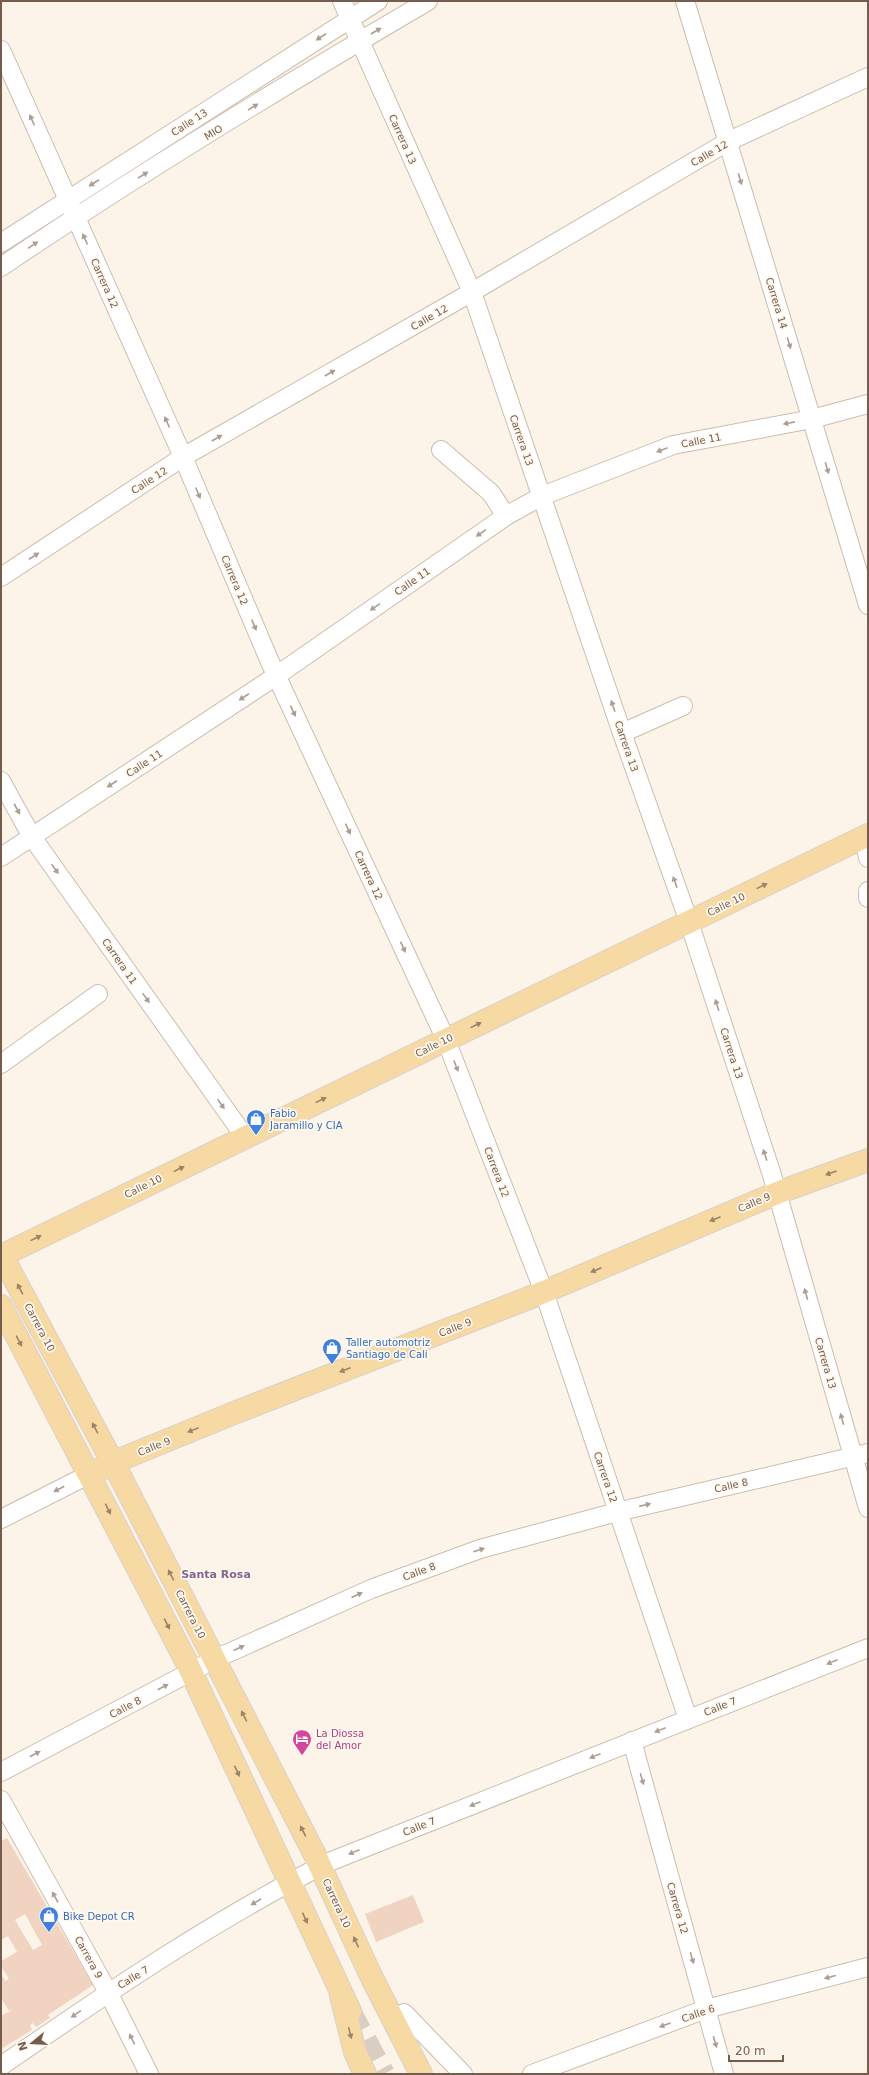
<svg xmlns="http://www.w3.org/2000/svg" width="869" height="2075" viewBox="0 0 869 2075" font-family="'DejaVu Sans',sans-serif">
  <rect width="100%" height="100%" fill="#fcf4e8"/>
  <g fill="#f0d4c1" fill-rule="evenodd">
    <path d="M7,1838l86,147 -45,30 2,3 -14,9 -3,-4 -3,2 2,5 -31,19v-33l13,-7 -5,2 -8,-13v-25l4,8 4,-2 -8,-13v-5l16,-9 -9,-16 -7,4v-99zM25,1914l17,31 -9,5 -18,-30z"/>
    <path d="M413,1895l11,27 -48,20 -11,-28z"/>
  </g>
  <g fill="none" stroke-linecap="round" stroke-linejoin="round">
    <path stroke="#dacec1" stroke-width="22" stroke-dasharray="22 11" stroke-linecap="butt" d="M350,2011l34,63"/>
    <g stroke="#cdbcae" stroke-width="20">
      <g id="minor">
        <path d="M342,1l130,291 150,441 67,189 83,253 96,333"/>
        <path d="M685,1l183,604"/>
        <path d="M1,50l182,407 87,205 176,378 98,252 144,427"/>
        <path d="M1,243l377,-242"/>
        <path d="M1,267c139,-94 282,-181 427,-266"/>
        <path d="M441,450l50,43 15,23"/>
        <path d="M1,577l182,-120 289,-165 257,-151 139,-64"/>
        <path d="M622,733l61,-27"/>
        <path d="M1,781l31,56 213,300"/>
        <path d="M864,837l4,21"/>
        <path d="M1,857l275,-181 230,-160 36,-20 131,-51 139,-26 56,-15"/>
        <path d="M868,891v7"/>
        <path d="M1,1064l97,-70"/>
        <path d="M1,1519l89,-45"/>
        <path d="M632,1741l92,333"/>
        <path d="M1,1772l214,-113 156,-70 109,-40 137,-37 251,-59"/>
        <path d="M1,1800l107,192 41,82"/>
        <path d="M404,2013l59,61"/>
        <path d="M1,2066c106,-73 213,-146 328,-204l539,-214"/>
        <path d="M532,2074l174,-65 162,-42"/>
      </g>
    </g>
    <g stroke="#d8d1cd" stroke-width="24">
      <g id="major">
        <path d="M1,1254l120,224 194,377 57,123 49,96"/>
        <path d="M1,1256l867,-421"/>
        <path d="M1,1306l185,355 164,350"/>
        <path d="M90,1474l34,-16 105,-43 315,-123 233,-99 91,-33"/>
        <path d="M341,1996l14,56 10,22"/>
      </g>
    </g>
    <use href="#minor" stroke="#fff" stroke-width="18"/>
    <use href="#major" stroke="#f7d9a4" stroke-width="22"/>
  </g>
  <defs><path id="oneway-solid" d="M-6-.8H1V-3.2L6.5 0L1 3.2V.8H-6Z"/></defs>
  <g fill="#ac9d94">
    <use href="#oneway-solid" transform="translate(376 31) rotate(-30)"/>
    <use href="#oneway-solid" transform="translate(321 37) rotate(147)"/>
    <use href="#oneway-solid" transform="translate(253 107) rotate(-32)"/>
    <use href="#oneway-solid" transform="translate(32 120) rotate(-114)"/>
    <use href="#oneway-solid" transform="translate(143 175) rotate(-32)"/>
    <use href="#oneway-solid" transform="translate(740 179) rotate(73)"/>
    <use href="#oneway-solid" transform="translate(94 183) rotate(147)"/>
    <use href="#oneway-solid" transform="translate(85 239) rotate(-114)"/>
    <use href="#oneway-solid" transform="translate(33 245) rotate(-34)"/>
    <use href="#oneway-solid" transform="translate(789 343) rotate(73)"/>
    <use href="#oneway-solid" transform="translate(330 373) rotate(-30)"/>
    <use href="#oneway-solid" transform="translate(167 422) rotate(-114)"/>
    <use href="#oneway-solid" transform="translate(789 423) rotate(169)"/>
    <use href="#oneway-solid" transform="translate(217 438) rotate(-30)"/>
    <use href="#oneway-solid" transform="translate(662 450) rotate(159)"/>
    <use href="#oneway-solid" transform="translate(827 468) rotate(73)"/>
    <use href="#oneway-solid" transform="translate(198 493) rotate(67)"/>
    <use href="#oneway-solid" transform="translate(481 533) rotate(145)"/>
    <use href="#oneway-solid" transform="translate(34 556) rotate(-33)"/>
    <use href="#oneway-solid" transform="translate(375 607) rotate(145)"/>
    <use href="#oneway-solid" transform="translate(254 625) rotate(67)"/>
    <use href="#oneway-solid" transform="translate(244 697) rotate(147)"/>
    <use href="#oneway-solid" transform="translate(613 706) rotate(-109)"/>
    <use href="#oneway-solid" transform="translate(293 711) rotate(65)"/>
    <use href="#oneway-solid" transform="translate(112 784) rotate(147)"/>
    <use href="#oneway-solid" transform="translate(17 809) rotate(61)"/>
    <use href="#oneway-solid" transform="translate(348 829) rotate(65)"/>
    <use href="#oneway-solid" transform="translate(55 869) rotate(55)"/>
    <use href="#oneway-solid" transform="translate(675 882) rotate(-110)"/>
    <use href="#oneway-solid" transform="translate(403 947) rotate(65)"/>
    <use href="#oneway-solid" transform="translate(146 998) rotate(55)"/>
    <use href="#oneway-solid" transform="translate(717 1005) rotate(-108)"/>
    <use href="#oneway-solid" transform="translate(456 1066) rotate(69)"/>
    <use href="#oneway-solid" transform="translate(221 1104) rotate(55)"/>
    <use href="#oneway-solid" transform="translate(765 1155) rotate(-108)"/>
    <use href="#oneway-solid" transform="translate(806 1294) rotate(-106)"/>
    <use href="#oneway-solid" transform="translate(842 1419) rotate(-106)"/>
    <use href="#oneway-solid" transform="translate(59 1489) rotate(153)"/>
    <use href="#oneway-solid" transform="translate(645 1505) rotate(-13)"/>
    <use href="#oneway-solid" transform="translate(479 1550) rotate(-18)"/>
    <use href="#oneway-solid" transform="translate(357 1595) rotate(-24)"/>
    <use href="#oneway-solid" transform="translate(239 1648) rotate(-24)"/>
    <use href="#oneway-solid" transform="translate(832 1662) rotate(158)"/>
    <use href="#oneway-solid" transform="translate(163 1687) rotate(-28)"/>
    <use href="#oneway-solid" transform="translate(660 1730) rotate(158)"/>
    <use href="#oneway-solid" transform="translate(35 1754) rotate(-28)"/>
    <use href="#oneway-solid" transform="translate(595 1756) rotate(158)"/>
    <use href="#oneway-solid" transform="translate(642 1779) rotate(74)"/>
    <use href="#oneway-solid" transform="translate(475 1804) rotate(158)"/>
    <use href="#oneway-solid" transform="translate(354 1852) rotate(158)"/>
    <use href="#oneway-solid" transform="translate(55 1897) rotate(-119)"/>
    <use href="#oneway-solid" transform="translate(256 1902) rotate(149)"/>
    <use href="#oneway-solid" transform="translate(692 1958) rotate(74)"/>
    <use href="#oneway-solid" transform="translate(830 1977) rotate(165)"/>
    <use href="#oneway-solid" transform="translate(76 2014) rotate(145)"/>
    <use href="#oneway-solid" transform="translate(665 2025) rotate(160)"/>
    <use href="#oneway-solid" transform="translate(132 2039) rotate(-117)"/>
    <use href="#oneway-solid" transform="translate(715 2042) rotate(74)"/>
  </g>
  <g fill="#9c8267">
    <use href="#oneway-solid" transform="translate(762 886) rotate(-26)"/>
    <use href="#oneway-solid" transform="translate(476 1025) rotate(-26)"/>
    <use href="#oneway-solid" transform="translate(321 1100) rotate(-26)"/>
    <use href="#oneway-solid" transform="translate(179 1169) rotate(-26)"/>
    <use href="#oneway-solid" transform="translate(831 1173) rotate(160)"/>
    <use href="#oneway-solid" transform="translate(715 1219) rotate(157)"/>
    <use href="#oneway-solid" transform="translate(36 1238) rotate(-26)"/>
    <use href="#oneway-solid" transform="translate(596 1270) rotate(157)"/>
    <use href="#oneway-solid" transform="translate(20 1289) rotate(-118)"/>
    <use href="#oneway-solid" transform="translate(19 1341) rotate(62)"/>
    <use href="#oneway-solid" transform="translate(345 1370) rotate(159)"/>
    <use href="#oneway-solid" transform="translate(95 1428) rotate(-118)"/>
    <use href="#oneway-solid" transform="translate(193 1430) rotate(158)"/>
    <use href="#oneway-solid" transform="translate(108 1509) rotate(63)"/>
    <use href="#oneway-solid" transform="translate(171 1575) rotate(-117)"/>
    <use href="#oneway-solid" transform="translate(167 1624) rotate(63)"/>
    <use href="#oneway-solid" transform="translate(244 1716) rotate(-117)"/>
    <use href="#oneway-solid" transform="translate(237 1771) rotate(65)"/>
    <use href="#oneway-solid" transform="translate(303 1831) rotate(-117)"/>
    <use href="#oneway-solid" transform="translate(305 1918) rotate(65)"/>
    <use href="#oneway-solid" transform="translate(356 1942) rotate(-115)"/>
    <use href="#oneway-solid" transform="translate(350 2033) rotate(76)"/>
  </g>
  <defs>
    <g id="shop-pin" transform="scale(1)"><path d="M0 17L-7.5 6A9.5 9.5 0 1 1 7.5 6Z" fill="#3f7fe0" stroke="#fef8ee"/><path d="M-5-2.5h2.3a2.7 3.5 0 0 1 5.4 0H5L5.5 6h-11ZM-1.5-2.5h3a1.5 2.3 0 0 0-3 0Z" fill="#fff"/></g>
    <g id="hotel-pin" transform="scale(1)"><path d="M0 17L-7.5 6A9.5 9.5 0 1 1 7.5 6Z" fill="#d1479c" stroke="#fef8ee"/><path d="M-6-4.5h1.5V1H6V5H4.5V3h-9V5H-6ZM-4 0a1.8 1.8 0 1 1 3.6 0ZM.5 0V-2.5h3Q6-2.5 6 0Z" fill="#fff"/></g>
  </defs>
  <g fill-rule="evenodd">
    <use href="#shop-pin" x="256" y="1119"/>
    <use href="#shop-pin" x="332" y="1348"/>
    <use href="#hotel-pin" x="302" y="1739"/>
    <use href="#shop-pin" x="49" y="1916"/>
  </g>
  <g text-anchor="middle" stroke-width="3.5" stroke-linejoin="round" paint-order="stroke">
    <g font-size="10" fill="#755c4d" stroke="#fef8ee">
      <text transform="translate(189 122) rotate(-33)" y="4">Calle 13</text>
      <text transform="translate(213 132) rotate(-32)" y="4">MIO</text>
      <text transform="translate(403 139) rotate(66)" y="4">Carrera 13</text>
      <text transform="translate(709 153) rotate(-30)" y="4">Calle 12</text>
      <text transform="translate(105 283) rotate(66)" y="4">Carrera 12</text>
      <text transform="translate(777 303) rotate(73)" y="4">Carrera 14</text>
      <text transform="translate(429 317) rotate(-30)" y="4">Calle 12</text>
      <text transform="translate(522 440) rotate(71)" y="4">Carrera 13</text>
      <text transform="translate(701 440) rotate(-11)" y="4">Calle 11</text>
      <text transform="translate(149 480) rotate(-33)" y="4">Calle 12</text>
      <text transform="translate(235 580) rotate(67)" y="4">Carrera 12</text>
      <text transform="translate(412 581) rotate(-35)" y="4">Calle 11</text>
      <text transform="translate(627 746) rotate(71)" y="4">Carrera 13</text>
      <text transform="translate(144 763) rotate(-33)" y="4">Calle 11</text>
      <text transform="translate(369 875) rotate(65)" y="4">Carrera 12</text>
      <text transform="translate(726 904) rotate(-26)" y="4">Calle 10</text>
      <text transform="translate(120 961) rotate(55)" y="4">Carrera 11</text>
      <text transform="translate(434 1045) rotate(-26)" y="4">Calle 10</text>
      <text transform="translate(732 1053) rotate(72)" y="4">Carrera 13</text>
      <text transform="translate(497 1172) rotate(69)" y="4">Carrera 12</text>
      <text transform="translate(143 1186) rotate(-26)" y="4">Calle 10</text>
      <text transform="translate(754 1202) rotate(-23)" y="4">Calle 9</text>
      <text transform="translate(40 1327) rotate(62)" y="4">Carrera 10</text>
      <text transform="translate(455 1327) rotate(-21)" y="4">Calle 9</text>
      <text transform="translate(826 1363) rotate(74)" y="4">Carrera 13</text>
      <text transform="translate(154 1446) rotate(-22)" y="4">Calle 9</text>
      <text transform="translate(606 1477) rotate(71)" y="4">Carrera 12</text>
      <text transform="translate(731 1485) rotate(-13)" y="4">Calle 8</text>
      <text transform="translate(419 1571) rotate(-20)" y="4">Calle 8</text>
      <text transform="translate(191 1614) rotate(63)" y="4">Carrera 10</text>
      <text transform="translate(720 1706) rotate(-22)" y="4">Calle 7</text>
      <text transform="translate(125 1707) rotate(-28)" y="4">Calle 8</text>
      <text transform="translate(419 1826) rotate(-22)" y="4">Calle 7</text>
      <text transform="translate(337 1903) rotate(65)" y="4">Carrera 10</text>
      <text transform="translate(678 1908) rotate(74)" y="4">Carrera 12</text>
      <text transform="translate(89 1957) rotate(61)" y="4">Carrera 9</text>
      <text transform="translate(133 1977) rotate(-31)" y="4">Calle 7</text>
      <text transform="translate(698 2013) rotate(-19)" y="4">Calle 6</text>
    </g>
    <g font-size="10" fill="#366cbe" stroke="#fef8ee" text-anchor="start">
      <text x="270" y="1117">Fabio<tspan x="270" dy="12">Jaramillo y CIA</tspan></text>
      <text x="346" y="1346">Taller automotriz<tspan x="346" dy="12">Santiago de Cali</tspan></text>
      <text x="63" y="1920">Bike Depot CR</text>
    </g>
    <g font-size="10" fill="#b23c85" stroke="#fef8ee" text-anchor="start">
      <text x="316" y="1737">La Diossa<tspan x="316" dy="12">del Amor</tspan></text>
    </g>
    <g font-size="11" font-weight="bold" fill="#836591" stroke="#fef8ee">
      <text x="216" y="1578">Santa Rosa</text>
    </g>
  </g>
  <rect width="869" height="2075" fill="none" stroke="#755c4d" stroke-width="4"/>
  <g transform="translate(32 2043) rotate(252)" stroke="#fef8ee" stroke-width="3" paint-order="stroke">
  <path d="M0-3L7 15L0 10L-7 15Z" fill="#755c4d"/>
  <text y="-6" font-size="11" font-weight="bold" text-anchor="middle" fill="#755c4d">N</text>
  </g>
  <path d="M729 2055v6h54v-6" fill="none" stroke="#755c4d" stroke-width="2"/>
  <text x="735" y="2055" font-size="12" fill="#755c4d" stroke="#fef8ee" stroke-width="3" paint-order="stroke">20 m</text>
</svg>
